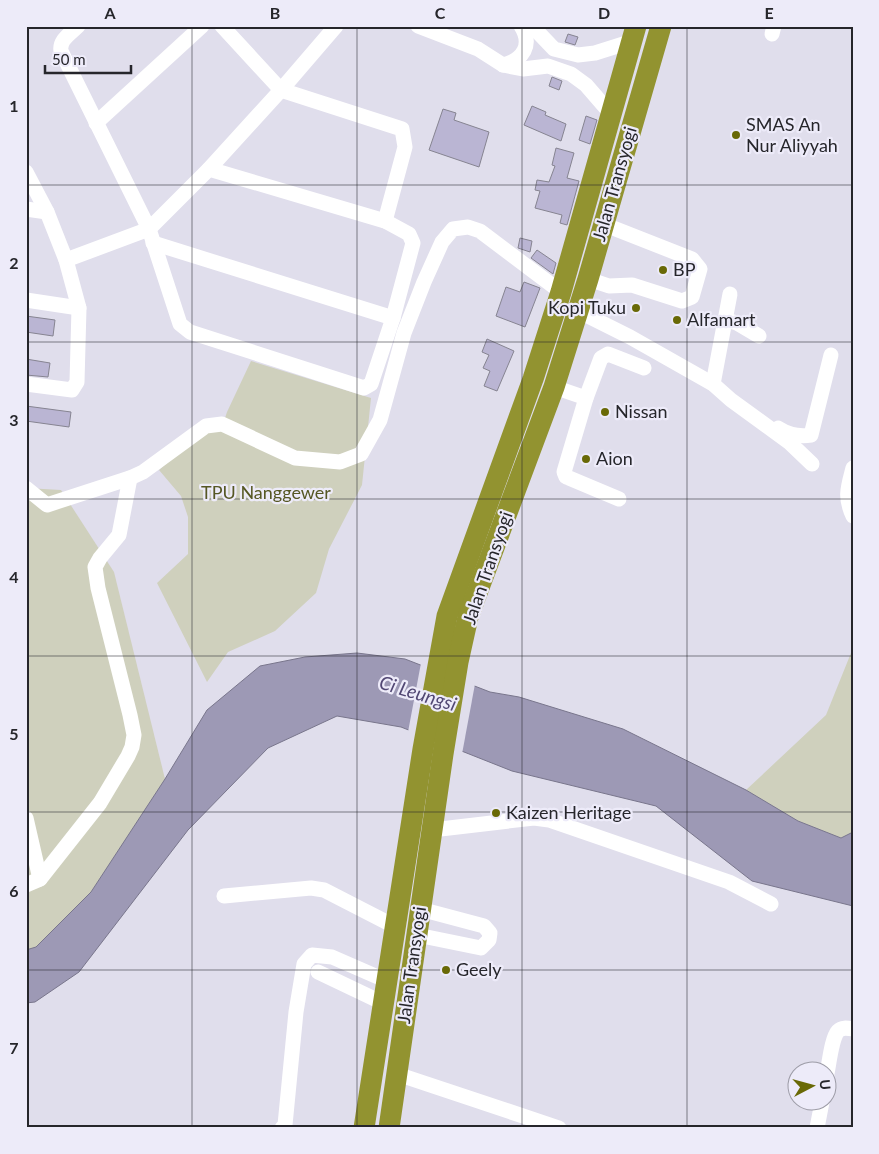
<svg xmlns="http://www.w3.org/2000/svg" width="879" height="1154" viewBox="0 0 879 1154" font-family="Lato,sans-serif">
  <rect width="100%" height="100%" fill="#e0deec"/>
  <g fill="#cfd0bd">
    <path d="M251,361l120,37 -9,87 -33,64 -13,44 -41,38 -47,21 -21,30 -50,-99 31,-29v-37l-7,-21 -22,-26 37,-33 27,-13 4,-12z"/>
    <path d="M26,488l35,2 53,82 51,207 -74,113 -55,55 -10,3z"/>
    <path d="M853,648v184l-12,6 -43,-17 -52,-31 80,-75z"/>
  </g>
  <path fill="#9d99b5" stroke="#79768c" d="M357,653l48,6 85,33 29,5 104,32 123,61 52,31 43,17 12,-6v74l-101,-25 -96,-75 -144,-35 -111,-44 -64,-11 -69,32 -80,82 -109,142 -44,30 -9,1v-53l10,-3 55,-55 74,-113 42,-69 53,-44 45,-9z"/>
  <g fill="#e0deec">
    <path d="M421,663l26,10 -14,69 -25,-10z"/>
    <path d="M450,674l25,10 -13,70 -26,-10z"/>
  </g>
  <g fill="#bab5d3" stroke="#868491">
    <path d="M568,34l10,3 -3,8 -10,-3z"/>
    <path d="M552,77l10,4 -3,9 -10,-4z"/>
    <path d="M532,106l14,6 -1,3 21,9 -5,17 -37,-16z"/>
    <path d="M443,109l13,4 -2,7 35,12 -10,35 -50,-17z"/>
    <path d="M586,116l11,4 -7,24 -11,-4z"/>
    <path d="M556,148l18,5 -7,25 12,3 -12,44 -7,-2 2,-8 -27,-7 5,-17 -5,-1 2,-10 12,2 6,-16 -3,-1z"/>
    <path d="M520,238l12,3 -2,11 -12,-4z"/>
    <path d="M537,250l19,13 -3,11 -22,-16z"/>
    <path d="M524,282l16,6 -15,39 -29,-11 10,-29 14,5z"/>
    <path d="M26,316l29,4 -2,16 -27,-4z"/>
    <path d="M487,339l27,12 -17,40 -13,-5 6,-15 -7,-3 6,-13 -7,-3z"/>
    <path d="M26,359l24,4 -2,14 -22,-2z"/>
    <path d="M26,406l45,6 -2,15 -43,-6z"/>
  </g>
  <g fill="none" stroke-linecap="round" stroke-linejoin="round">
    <g stroke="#fff" stroke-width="15">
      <path d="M78,26c-8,8 -19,14 -17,25l88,178 31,95 10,8 174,56 7,-4 22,-66 20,-75 -4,-9 -24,-13 -176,-52"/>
      <path d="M222,26l59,64 121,39 3,18 -20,74"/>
      <path d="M418,26l60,23 25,16 20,4 25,-3 23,8 15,11 26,30"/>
      <path d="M531,26l3,2 20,21 24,6 17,-2 38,-12"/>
      <path d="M772,34l2,-8"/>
      <path d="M503,65c20,-5 30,-20 18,-39"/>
      <path d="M96,123l106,-97"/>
      <path d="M26,172l21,40 19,48 13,48 -2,74 -5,8 -46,-6"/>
      <path d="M26,209l21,3"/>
      <path d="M153,243l240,75"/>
      <path d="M66,260l83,-31 60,-60 72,-79 55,-64"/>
      <path d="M588,279l21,7 23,-1 50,16 10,-4 8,-28 -8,-10 -89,-35"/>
      <path d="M26,300l53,8"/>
      <path d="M578,311l52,26 83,47 18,16 59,43 22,21"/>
      <path d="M726,320l11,3 22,13"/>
      <path d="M713,384l17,-90"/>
      <path d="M554,387l32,11"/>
      <path d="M778,428c11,7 21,9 33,7l20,-80"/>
      <path d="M853,468c-5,19 -9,29 0,48"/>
      <path d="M26,488l21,17 83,-27 13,-6 63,-46 16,-2 73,34 45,4 21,-8 19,-34 24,-87 20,-51 18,-40 11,-13 15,-2 12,4 81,61"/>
      <path d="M619,499l-50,-21 -3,-1 -2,-5 22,-74 15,-40 7,-4 36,14"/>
      <path d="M26,818l14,61"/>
      <path d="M432,830l102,-12 15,2 180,62 42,22"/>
      <path d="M26,885l14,-6 60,-76 28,-47 4,-9 2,-12 -4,-20 -32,-127 -3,-21 5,-9 19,-23 11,-57"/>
      <path d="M224,896l87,-8 13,2 72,37"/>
      <path d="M420,909l64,17 6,7 -1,7 -8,8 -54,-11"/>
      <path d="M318,972l65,31"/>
      <path d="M397,1074l162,54"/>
      <path d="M826,1078c3,-11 5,-39 12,-47 4,-4 9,-3 15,-2"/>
      <path d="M282,1128l3,-3 11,-113 8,-48 8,-9 20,2 55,24"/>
      <path d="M817,1128l5,-26"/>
    </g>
    <g stroke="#929330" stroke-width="21">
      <path d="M364,1128l59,-379 24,-133 86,-237 28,-87 75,-266"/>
      <path d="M389,1128l54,-374 15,-92 10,-45 86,-230 34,-108 73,-253"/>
    </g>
  </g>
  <path fill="none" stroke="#26262b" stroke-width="1" stroke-opacity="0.55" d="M192,26v1102M357,26v1102M522,26v1102M687,26v1102M26,185h827M26,342h827M26,499h827M26,656h827M26,812h827M26,970h827"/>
  <g fill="#696906" stroke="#edebf9" stroke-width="2">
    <circle cx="736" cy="135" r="5"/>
    <circle cx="663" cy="270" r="5"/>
    <circle cx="636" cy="308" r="5"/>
    <circle cx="677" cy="320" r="5"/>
    <circle cx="605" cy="412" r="5"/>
    <circle cx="586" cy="459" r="5"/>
    <circle cx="496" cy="813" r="5"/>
    <circle cx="446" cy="970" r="5"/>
  </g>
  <g text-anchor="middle" stroke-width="4.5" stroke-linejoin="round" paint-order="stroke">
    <g font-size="18" fill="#26262b" stroke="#edebf9" text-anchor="start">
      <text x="746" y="131">SMAS An<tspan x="746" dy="21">Nur Aliyyah</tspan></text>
      <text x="673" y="276">BP</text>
      <text x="626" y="314" text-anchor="end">Kopi Tuku</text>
      <text x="687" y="326">Alfamart</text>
      <text x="615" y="418">Nissan</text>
      <text x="596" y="465">Aion</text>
      <text x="506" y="819">Kaizen Heritage</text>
      <text x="456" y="976">Geely</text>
    </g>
    <g font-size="18" fill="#26262b" stroke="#edebf9">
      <text transform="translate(615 184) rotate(-74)" y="6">Jalan Transyogi</text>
      <text transform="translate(488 568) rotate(-71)" y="6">Jalan Transyogi</text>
      <text transform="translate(412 965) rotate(-82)" y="6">Jalan Transyogi</text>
    </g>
    <g font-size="18" fill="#565724" stroke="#edebf9">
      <text x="266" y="499">TPU Nanggewer</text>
    </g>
    <g font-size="19" font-style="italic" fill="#524874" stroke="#edebf9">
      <text transform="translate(418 693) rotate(17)" y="7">Ci Leungsi</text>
    </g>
  </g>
  <rect width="879" height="1154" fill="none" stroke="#edebf9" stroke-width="55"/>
  <g transform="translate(812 1086) rotate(84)"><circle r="24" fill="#edebf9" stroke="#9d9ca7"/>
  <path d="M0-4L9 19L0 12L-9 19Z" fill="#696906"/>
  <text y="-8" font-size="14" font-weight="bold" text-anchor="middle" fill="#26262b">U</text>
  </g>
  <path d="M45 65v8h86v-8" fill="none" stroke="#26262b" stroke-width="2.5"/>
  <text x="52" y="65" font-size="15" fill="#26262b" stroke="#edebf9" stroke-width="4" paint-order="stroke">50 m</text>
  <rect x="28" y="28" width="824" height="1098" fill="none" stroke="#26262b" stroke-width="2"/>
  <g font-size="16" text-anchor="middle" font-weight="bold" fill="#26262b">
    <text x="110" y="19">A</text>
    <text x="275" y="19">B</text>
    <text x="440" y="19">C</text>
    <text x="604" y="19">D</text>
    <text x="769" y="19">E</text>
    <text x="14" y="112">1</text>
    <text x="14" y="269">2</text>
    <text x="14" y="426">3</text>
    <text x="14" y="583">4</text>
    <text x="14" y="740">5</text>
    <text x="14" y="897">6</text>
    <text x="14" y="1054">7</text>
  </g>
</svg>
